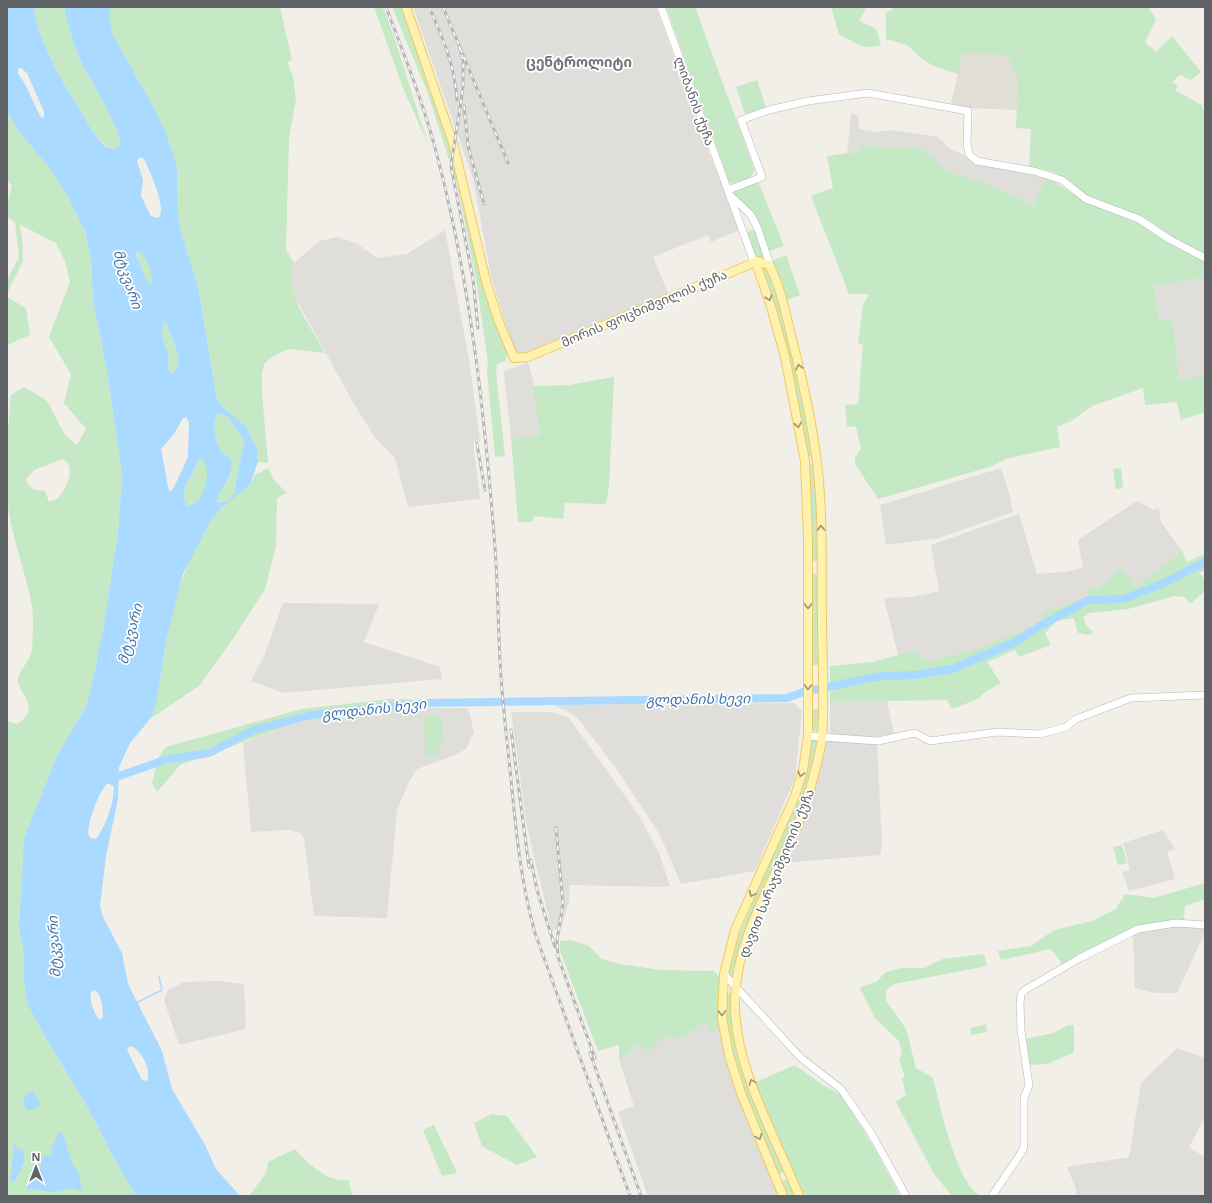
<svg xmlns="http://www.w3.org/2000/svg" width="1212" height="1203" viewBox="0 0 1212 1203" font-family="'Noto Sans','Noto Sans Georgian',sans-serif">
  <rect width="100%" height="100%" fill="#f1efe8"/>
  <g fill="#e0deda">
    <path d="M413,7h243l47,131 37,92 -29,12 -3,-7 -55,22 16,38 -142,59h-7l-7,-5 -22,-73 -18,-97z"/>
    <path d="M851,114l7,1 1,14 18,3 15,-2 46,7 10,10 29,15 68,16 -11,27 -47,-21 -38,-12 -28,-24 -60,-2 -2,8 -12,-1z"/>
    <path d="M445,230l25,135 10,77 -7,1 7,56 -72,8 -13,-49 -19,-19 -22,-35 -59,-107 -4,-22 3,-12 25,-22 19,-4 18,6 21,15 30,-4z"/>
    <path d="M1205,277v97l-26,7 -6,-60 -13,-1 -7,-35z"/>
    <path d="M528,362l5,18 7,55 -29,4 -7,-65 1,-3z"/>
    <path d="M1001,468l8,25 4,19 -74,26 -53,7 -6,-40z"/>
    <path d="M1137,501l16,9 6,-2 2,14 21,29 -37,30 -9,6 -15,-19 -23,20 -11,2 2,9 -48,24 -62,25 -50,13 -16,-10 -15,4 -14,-57 28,-1 27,-6 -8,-46 88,-31 18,60 28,-2 18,-4 -5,-28z"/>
    <path d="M283,603l96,1 -15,38 76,25 2,12 -158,14 -33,-12 14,-27z"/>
    <path d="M887,701l7,33 -20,3 -44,-1v-34z"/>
    <path d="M794,703l8,8 -7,67 -40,93 -74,13 -21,-49 -45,-68 -38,-50 -22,-12z"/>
    <path d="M422,708h46l6,24 -8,17 -11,6 -38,14 -8,13 -12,28 -10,108 -73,-2 -10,-77 -4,-6 -11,-3 -38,2 -8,-89 58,-22z"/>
    <path d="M511,712h40l18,6 69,96 21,39 11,33 -8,1 -92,-2 -1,16 -7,26 -10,4 -25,-104z"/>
    <path d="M823,740l54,3 5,101 -2,11 -97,8z"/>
    <path d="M1163,830l12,19 -8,3 8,27 -46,12 -7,-19 8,-2 -7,-27z"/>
    <path d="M1176,926l29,1v5l-28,61h-23l-19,-5 -2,-55z"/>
    <path d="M219,981l25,3 2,45 -67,16 -15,-45 4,-10 16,-8z"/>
    <path d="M706,1022l15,7 58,167h-131l-30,-84 16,-6 -15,-46 8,-5 11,-11 8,7h4l15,-15 14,3z"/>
    <path d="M1177,1048l28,10v59l-16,30 16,10v39h-130l1,-7 -9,-22 62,-10 12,-74z"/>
  </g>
  <path fill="#e1ded6" d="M962,54h33l14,4 9,22 -1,30 -50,-2 -16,-4z"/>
  <g fill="#c5e8c5" fill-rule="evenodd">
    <path d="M33,7h31c4,17 8,34 15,50 7,17 45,74 40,88l-5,4 -9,-4 -12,-13 -36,-60 -17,-38z"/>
    <path d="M111,7h169l12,53 -5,2 6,14 3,23 -7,40 -3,111 8,13c-10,32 17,63 31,90l-37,-4 -19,10 -5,5 -2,9v19l6,71 -10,-1c-2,-33 -23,-40 -41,-63l-19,-113 -18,-57 -2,-16 -1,-45 -3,-12 -10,-28 -15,-29 -36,-64 -4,-19z"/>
    <path d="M374,7h9l11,30 34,107 -25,-56z"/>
    <path d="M392,7h11l25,80 21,53 8,30 28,121 22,62 -1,7 -9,5 -1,8 9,83 -10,1 -8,-86 1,-9 -12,-83 -19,-95 -30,-93z"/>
    <path d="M666,7h29l59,162c-1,12 -14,12 -24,15z"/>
    <path d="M831,7h36l-8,14 17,8 5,16c-17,6 -27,-3 -42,-11z"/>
    <path d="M896,7h252l8,12 -11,23 11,10 16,-16 29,36 -10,8 -11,-5 -8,7 6,4 -3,4 28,16 -1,3 3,1v144l-117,-56 -23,-20 -11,-6 -25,-6 2,-37 -15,-1 2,-48 -9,-22 -14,-4h-33l-4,20 -24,-8 -12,-7 -15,-14 -21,-6v-26z"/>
    <path d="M757,80l9,28 -21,6 -9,-27z"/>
    <path d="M7,110l9,18 34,41 19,30 17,35 5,26 2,40 14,71 15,103 -4,59 -15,97 -13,64 -5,14 -27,46 -34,84 -5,88 5,30v26l4,23 12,23 52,87 20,40 24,41h-129v-475l10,3c27,-18 -1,-31 1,-45 2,-10 13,-19 14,-30 1,-15 2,-34 -1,-48 -7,-35 -21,-68 -24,-103 -3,-34 1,-69 4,-103l13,-8 23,14 18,34 12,10 9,-16 -22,-26 7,-29 -22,-37 21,-55 -5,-21 -9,-18 -37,-19 3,13 1,24 -16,32v-13l12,-23 -4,-35 -8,-5v-11l5,-21 -5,-4zM63,459c13,6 5,27 -3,37 -2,3 -7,4 -11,6l-4,-11c-10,-1 -16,-1 -19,-12l8,-9z"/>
    <path d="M861,146l60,2 28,24 38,12 47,21 11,-27 6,2 36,23 55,22 28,19 35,17v16l-52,9 7,34h13l6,61 26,-7v38l-24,8 -4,-18 -32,3 -2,-17 -51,18 -21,15 -14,6 3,20 -55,12 -12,7 -115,33 -23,-35v-6l6,-10 -5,-21 -9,-1 -2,-21 13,-1 5,-59 -5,-1 5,-39 6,-11h-20l-38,-98 22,-8 -6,-32 20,-3 12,1z"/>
    <path d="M758,181l26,65 -15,5 -13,-32 -20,-21 -2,-5 1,-2z"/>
    <path d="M751,230l5,1 11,29 -12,-1 -8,-26z"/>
    <path d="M137,251c10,3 17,24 14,34l-3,-2 -12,-29z"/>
    <path d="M786,255l14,40 -14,5 -14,-39z"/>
    <path d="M762,266l5,1 13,34 18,64 15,91 -6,1 -45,-185z"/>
    <path d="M7,297l19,11 4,27 -23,10z"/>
    <path d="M166,322l12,32v11l-5,9 -4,-3 -1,-19 -6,-16 1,-12z"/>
    <path d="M614,377l-5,109 -3,18 -41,-1 -2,16 -29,-3 -2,6h-14l-7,-83 29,-4 -7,-49 36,-1z"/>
    <path d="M222,413l6,4 16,23 -10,54 -6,6 -9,3 -2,-1c-3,-9 18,-22 14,-38 -1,-7 -5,-8 -9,-12 -7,-10 -11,-29 -4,-38z"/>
    <path d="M202,458c13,14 1,47 -15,48 -10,-22 9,-31 12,-46z"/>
    <path d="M814,464l5,98 -8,-1 -3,-96z"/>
    <path d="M268,468l7,13 12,12 -10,5 -1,47 -11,44 -32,50 -34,47 -49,33 6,-15 11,-67 10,-43 15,-40 19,-34 11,-13 28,-22 5,-10z"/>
    <path d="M1121,468l2,20 -7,1 -3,-20z"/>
    <path d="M1182,551l5,11 18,-8v16l-6,3 6,7v11l-14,12 -7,-6 -9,-1 -47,13 -38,4 -7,4 3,8 7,7 -5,3 -10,-2 -4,-15 -17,3 -12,12 6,12 -32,12 -4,-7 -28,12 14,21 -16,9 -7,7 -26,10 -5,-9 -117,2v-36l43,-4 40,-11 16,10 50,-13 62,-25 2,-11 45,-13 -1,-9 11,-2 23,-20 15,19z"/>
    <path d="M812,573l7,2v90h-7z"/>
    <path d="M390,699h18l14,9 -121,13 -121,44 -23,27 -5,-9 6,-25 8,-11 136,-38z"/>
    <path d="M812,709h8l-3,23 -5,-2z"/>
    <path d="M432,715l9,2 2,22 -6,16h-12l-1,-36z"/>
    <path d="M811,740h7l-6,32 -7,26 -73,179 -5,-2 5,-23 38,-91z"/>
    <path d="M1122,845l5,18 -9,2 -5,-18z"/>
    <path d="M1205,883v16l-20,7 -1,15 -43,4 -78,40 -12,-16 -50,11 -3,-9 33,-5 23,-16 38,-9 24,-12 9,-15 29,4z"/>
    <path d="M571,940l18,6 13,13 18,5 41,6 53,1 7,8v50l-10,4 -5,-11 -27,17 -14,-3 -15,15h-4l-8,-7 -11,11 -8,5v-15l-21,6 -38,-100v-10z"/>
    <path d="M984,954l3,12 -93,18 -8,6v11l20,28 10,39 17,10c6,24 25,112 49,118h-30l-18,-22 -38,-72 10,-7 -4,-17 3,-1 -6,-18 3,-6 -3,-12 -24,-23 -15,-29 3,-3 13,-4 10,-10 15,-4h23l19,-9z"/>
    <path d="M725,992l7,2v19l52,157v2l-5,2 -3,-1c-22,-58 -55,-118 -51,-181z"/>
    <path d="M986,1024l1,8 -16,3 -1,-7z"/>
    <path d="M1068,1025h6v27l-27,12 -19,1 -4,-26 30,-6z"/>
    <path d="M795,1065l29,21 17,8 35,57 24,45h-99l-47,-113z"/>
    <path d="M492,1114l15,2 30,41 -20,8 -35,-19 -8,-23z"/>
    <path d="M434,1125l23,48 -15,3 -19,-46z"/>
    <path d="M295,1149c14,15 32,34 54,31l3,16h-103l17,-23 2,-11z"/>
    <path d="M786,1180h2l6,16h-8l-5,-14z"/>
  </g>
  <g fill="#aadaff" fill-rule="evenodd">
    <path d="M7,7h26l7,27 17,38 36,60 12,14 9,3 5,-4c5,-14 -33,-71 -40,-88 -7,-16 -11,-33 -15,-50h47l-2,9 4,19 36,64 15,29 10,28 3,12 1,45 2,16 18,57 19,113 8,10 21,18 11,22 1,13 -8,23 -28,22 -11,13 -28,54 -16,63 -11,68 -6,14 -20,24 -11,24 -1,32 -12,57 -6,50 3,11 19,36 6,31 34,67 10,38 32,54 12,26 24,27h-104l-24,-41 -20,-40 -52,-87 -12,-23 -4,-23v-26l-5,-30 5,-88 34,-84 27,-46 5,-14 13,-64 15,-97 4,-59 -15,-103 -14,-71 -2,-40 -5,-26 -17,-35 -19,-30 -34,-41 -9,-18zM21,68l6,5 17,39v6l-4,-2 -16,-34 -6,-8v-5zM140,157l4,2c6,13 21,44 16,57l-2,2 -7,-2 -10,-20 2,-16 -6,-19zM137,251c10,3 17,24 14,34l-3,-2 -12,-28zM166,322l12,32v11l-5,9 -4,-3 -1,-19 -6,-16 1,-12zM222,413l6,4 16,23 -10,54 -6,6 -9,3 -2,-1c-2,-8 16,-22 15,-39 -1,-6 -6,-7 -10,-11 -7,-10 -11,-29 -4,-38zM186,417l3,5 -1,35 -15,32 -4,3 -8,-43 13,-15 9,-16zM202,458c12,14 1,47 -15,48 -10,-20 8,-31 12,-46zM108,783l6,4c0,16 -8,38 -17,51l-5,1 -3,-3c-4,-9 11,-48 19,-53zM95,990c8,6 7,18 8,27l-3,3c-6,-5 -11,-20 -9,-28zM130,1046c11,2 22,25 17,35l-5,-1 -15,-30z"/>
    <path d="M32,1090l8,11v5l-13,5 -4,-9 2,-6z"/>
    <path d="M59,1132l4,2 8,27 9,16 2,14 -10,-3 -17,4 -28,-3v-8l11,-6 5,-19h9v-8z"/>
    <path d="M14,1144l4,5h5l1,13 -9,19h-5z"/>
  </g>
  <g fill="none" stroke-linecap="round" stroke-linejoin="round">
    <path stroke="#aadaff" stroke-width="1.5" d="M136,1003l26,-13 -3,-13"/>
    <g stroke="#aadaff" stroke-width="8">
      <path d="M171,759l38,-6 45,-23 57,-15 114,-12 362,-5 16,-6 78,-16 34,-1 37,-6 63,-27 25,-16 48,-26 35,-1 39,-15 43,-22"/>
      <path d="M109,777l10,-1 46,-16"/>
    </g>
    <g stroke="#b5b8bc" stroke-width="8">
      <g id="minor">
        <path d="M661,7l93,255"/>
        <path d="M728,190l34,-13 -21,-57 28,-10 39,-9 60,-8 100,18 -1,33 2,10 8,7 57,10 28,9 24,19 53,20 30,20 36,19"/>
        <path d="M732,197l19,18 7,14 13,39"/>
        <path d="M808,736l70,5 37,-8 15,8 67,-9 43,2 26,-7 10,-8 55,-21 74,-3"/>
        <path d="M724,974l77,84 40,31 30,44 35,63"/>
        <path d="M992,1196l31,-46 1,-6v-46l5,-13 -8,-55 -1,-26 1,-10 4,-4 55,-32 58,-29 38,-6 29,2"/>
      </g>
    </g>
    <g stroke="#f2c960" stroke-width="10">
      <g id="major">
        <path d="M406,7l47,136 34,142 12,37 15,36 14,-1 230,-96 11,4c12,22 17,50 23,74 13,51 25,104 28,157 3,40 1,81 2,121 0,40 3,82 0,121 -2,16 -7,33 -11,48 -19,71 -74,137 -76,213 -2,67 40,136 64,197"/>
        <path d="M754,262l3,4 14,41 14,50 20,104 3,77v198l-5,34 -8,26 -60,134 -11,44 -2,44 7,37 12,38 42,103"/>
      </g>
    </g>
    <use href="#minor" stroke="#fff" stroke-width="7"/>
    <use href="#major" stroke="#fff2af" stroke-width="8"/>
    <g stroke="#b6b7b8" stroke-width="3">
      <g id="rail">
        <path d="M386,7c19,50 39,100 52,152 33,127 47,259 57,389 3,38 3,76 5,113 2,40 7,79 11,118 5,53 10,104 24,154l95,263"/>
        <path d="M429,7c14,31 26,59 28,93"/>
        <path d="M443,7l65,156"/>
        <path d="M459,46l4,13v29l-12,78 22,113 5,49"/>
        <path d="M464,106l4,40 16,58"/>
        <path d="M477,444l8,46"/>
        <path d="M511,730l18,137"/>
        <path d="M556,828l7,76 -6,36 1,17 37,101"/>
        <path d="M531,860l6,30 18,57"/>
        <path d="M590,1053l51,143"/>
      </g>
    </g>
    <use href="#rail" stroke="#fff" stroke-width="1.5" stroke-dasharray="4.5" stroke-linecap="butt"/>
  </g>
  <defs><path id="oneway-chevron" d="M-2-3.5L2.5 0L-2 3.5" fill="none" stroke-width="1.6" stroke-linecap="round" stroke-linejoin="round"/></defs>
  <g stroke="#979581">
    <use href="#oneway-chevron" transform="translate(769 298) rotate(71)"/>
    <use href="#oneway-chevron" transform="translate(799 367) rotate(-104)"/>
    <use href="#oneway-chevron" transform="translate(798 425) rotate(80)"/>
    <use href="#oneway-chevron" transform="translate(821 528) rotate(-91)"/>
    <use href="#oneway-chevron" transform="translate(808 606) rotate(90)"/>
    <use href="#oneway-chevron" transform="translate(808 687) rotate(91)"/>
    <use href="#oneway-chevron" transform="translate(801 774) rotate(105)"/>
    <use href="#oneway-chevron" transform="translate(752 894) rotate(114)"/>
    <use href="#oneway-chevron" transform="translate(722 1013) rotate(88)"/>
    <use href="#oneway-chevron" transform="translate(752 1082) rotate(-110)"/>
    <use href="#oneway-chevron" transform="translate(759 1137) rotate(68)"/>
  </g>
  <g text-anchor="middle" stroke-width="3.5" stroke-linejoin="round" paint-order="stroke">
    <g font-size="13" fill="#5f6368" stroke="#fff">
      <text transform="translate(695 101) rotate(70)" y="5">ლიბანის ქუჩა</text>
      <text transform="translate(644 308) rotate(-23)" y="5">მორის ფოცხიშვილის ქუჩა</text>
      <text transform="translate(776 873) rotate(-68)" y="5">დავით სარაჯიშვილის ქუჩა</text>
    </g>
    <g font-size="14" font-weight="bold" fill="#70757a" stroke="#fff">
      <text x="579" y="67">ცენტროლიტი</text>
    </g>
    <g font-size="14" font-style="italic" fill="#4174aa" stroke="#fff">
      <text transform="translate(128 279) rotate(71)" y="5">მტკვარი</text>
      <text transform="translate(130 634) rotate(-76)" y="5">მტკვარი</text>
      <text transform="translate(698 699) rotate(-1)" y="5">გლდანის ხევი</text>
      <text transform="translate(374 709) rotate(-6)" y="5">გლდანის ხევი</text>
      <text transform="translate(54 947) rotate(-93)" y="5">მტკვარი</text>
    </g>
  </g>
  <rect width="1212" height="1203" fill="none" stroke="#5f6368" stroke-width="16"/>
  <g transform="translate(36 1167)" stroke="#ffffff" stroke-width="3" paint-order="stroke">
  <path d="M0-3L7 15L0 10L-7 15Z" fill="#5f6368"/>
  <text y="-6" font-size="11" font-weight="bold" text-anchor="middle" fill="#5f6368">N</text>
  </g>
</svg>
